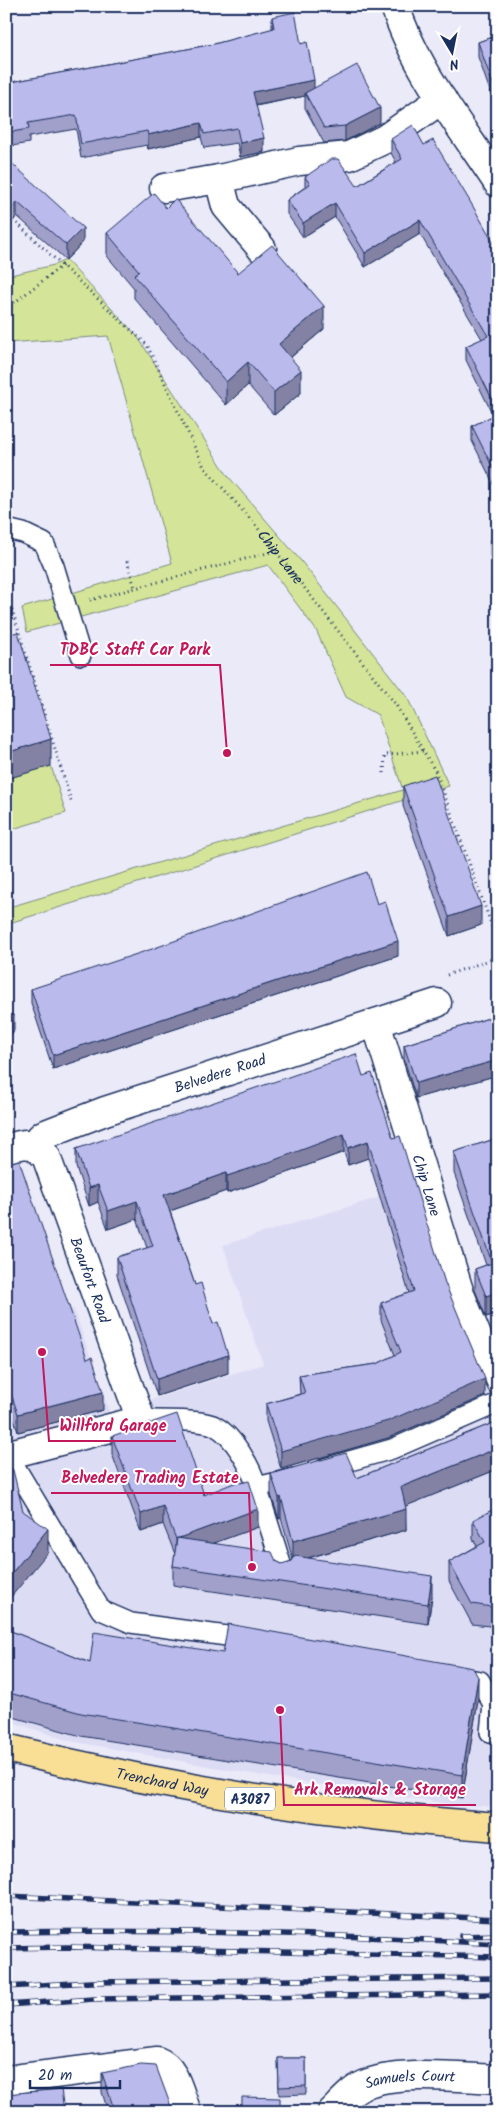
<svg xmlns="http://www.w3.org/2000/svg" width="504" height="2118" viewBox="0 0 504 2118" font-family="Kalam,sans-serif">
  <rect width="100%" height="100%" fill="#ebeaf9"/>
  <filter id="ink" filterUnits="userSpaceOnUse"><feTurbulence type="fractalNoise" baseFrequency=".02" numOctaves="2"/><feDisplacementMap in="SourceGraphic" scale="10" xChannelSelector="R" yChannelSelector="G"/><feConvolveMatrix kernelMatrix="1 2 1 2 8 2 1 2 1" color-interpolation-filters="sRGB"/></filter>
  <g filter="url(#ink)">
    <path fill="#dddcf5" d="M380,1197l91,95 27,-10v525l-48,-3 -187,-28 -193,-35 -64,-21v-391l68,-20 36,104 153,-49 -40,-119z"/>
    <g fill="#d4e599" stroke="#788a7c">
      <path d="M66,260l71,76 91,140 73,85 106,136 42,89 -443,138v-16l397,-118 -25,-75 -32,-18 -30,-67 -48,-65 -241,67 -5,-24 150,-45 -64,-227 -102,7v-67l48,-11z"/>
      <path d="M51,766l15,47 -60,18v-52z"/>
    </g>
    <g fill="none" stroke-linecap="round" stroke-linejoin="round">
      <g stroke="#1b2f5e" stroke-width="22">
        <g id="service">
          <path d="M6,529l17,4 21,10 10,23 27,89"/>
          <path d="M481,1346l17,40"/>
          <path d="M141,1420c16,0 60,-1 74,6 19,10 36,41 42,61l37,-9"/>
          <path d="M8,1455l93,155 30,13 118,16"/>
          <path d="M325,1468l67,-19 106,-46"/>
          <path d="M257,1487l27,86"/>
          <path d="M453,1677l27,4 13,23 -3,28"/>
        </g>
      </g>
      <g stroke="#1b2f5e" stroke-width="31">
        <g id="minor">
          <path d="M395,6c20,63 67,122 103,177"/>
          <path d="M164,188l55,-9"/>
          <path d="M262,249l-36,-43 -7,-27 80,-18 50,-5 36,-17 57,-40"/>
          <path id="s2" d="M376,1023l84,271 21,52"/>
          <path id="s3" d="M6,1148l19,-4 8,1 10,-10 62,-24 332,-108"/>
          <path d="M6,1455l135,-35 -95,-264 -13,-11"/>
          <path d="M6,2080l151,-19c19,7 22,32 30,51"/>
          <path id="s4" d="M332,2112c10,-10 20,-22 32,-27 32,-15 99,-7 134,-6"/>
        </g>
      </g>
      <g stroke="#1b2f5e" stroke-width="31">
        <g id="primary">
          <path id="s5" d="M6,1748c162,40 325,67 492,79"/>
        </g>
      </g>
      <g stroke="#1b2f5e" stroke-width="3" stroke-dasharray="1 4" stroke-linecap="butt">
        <path id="s1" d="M6,213l141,132 57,122 49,55 143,183 41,69 61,169"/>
        <path d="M6,309l57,-44"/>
        <path d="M127,561l8,27"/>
        <path d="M6,590l66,214"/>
        <path d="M90,600l185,-49"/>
        <path d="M384,773l1,-18 38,-4"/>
        <path d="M447,975l51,-18"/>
      </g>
      <use href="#service" stroke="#fff" stroke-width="19"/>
      <use href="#minor" stroke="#fff" stroke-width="28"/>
      <use href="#primary" stroke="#f9df96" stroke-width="28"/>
      <g stroke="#1b2f5e" stroke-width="5.5">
        <g id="rail">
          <path d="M6,1896l492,23"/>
          <path d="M6,1932c164,-3 328,2 492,12"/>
          <path d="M461,1936l37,-1"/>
          <path d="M6,1948l62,-1 430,10"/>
          <path d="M6,1987l85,-5 407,-4"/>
          <path d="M6,2005l88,-6 404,-5"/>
        </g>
      </g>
      <use href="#rail" stroke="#fff" stroke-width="4" stroke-dasharray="11" stroke-linecap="butt"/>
    </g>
    <g fill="#a1a0cb" stroke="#1b2f5e">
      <path d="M272,17l29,27 13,44 66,35 -35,18 -21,2 -19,-35v-12l-49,10 8,46 -24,5 -3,-14 -33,5 -3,-11 -53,12 -1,-4 -66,13 -5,-29 -47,8v6l-23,4v-64l208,-39 58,-15z"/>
      <path d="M498,35v69l-3,-8 -3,1 -14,-40v-15z"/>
      <path d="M391,139l33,6 74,105 -7,161 -25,-51v-14l16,-7 -62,-105 -55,33 -30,-50 -32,20 -16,-23v-14l18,-13v-10l52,9 39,-24 -5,-9z"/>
      <path d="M6,158l77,84 -17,18 -49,-44 -11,13z"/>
      <path d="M166,208l72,65 86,56 -34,29 11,35 -27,22 -26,-30 -22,20 -92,-107v-10l-27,-32v-23z"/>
      <path d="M498,413v80l-26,-52v-15z"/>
      <path d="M498,537v35l-8,-16v-16z"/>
      <path d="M492,582l6,12v15l-6,-12z"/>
      <path d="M403,786l78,139 -32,11 -46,-130z"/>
      <path d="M377,904l21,52 -345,113 -22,-66v-14z"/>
      <path d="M498,1015v60l-82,23 -12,-39v-14z"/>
      <path d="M363,1076l30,62 92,258 -97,42 -107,31 -15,-48v-17l34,-10 -1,-19 78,-11 18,-9 -14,-35v-17l28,-10 -41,-135 -20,7 -4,-13 -80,29 -37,12 -1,-2 -56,20 25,74 33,88 -71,23 -40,-121v-18l30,-9 -10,-29 -29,10 -10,-27 -9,4 -13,-39v-18z"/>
      <path d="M498,1138v175l-12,4 -11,-27v-21l11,-4 -32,-92v-21z"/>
      <path d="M6,1164l97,246 -85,22 -12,-35z"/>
      <path d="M498,1421v48l-93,37 1,24 -98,28 124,38 -4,28 -255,-39v-19l2,-12 -12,-30 -22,8 -29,-78v-18l92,59 54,32 -45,16 63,18 6,3 10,-3 1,-1 -12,-42 -2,1 -8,-24v-21l86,4z"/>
      <path d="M498,1507v120l-26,-3 -23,-43v-19l28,-16 -4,-7v-19z"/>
      <path d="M6,1629l84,34 388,37 -16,98 -381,-62 -75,-21z"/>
      <path d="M278,2058h28v36l-27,1z"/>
      <path d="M102,2073l71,39h-65l-6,-20z"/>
    </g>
    <g fill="#8382a5" stroke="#1b2f5e">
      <path d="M314,80v14l-9,-1v3l-52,10v-14z"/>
      <path d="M495,81v15l-3,1v-15z"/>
      <path d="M380,108v15l-35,18v-15z"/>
      <path d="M201,123v14l-53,12v-14z"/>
      <path d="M264,138v14l-24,5v-14z"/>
      <path d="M17,202v14l-11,13v-14z"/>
      <path d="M335,203v14l-32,20v-14z"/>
      <path d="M420,220v14l-55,33v-14z"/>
      <path d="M83,228v14l-17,18v-15z"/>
      <path d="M324,306v23l-45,38v-23z"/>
      <path d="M248,362v23l-22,20v-23z"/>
      <path d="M301,370v23l-27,22v-23z"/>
      <path d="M498,394v14l-7,3v-14z"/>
      <path d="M51,739v27l-45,13v-26z"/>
      <path d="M481,906v19l-32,11v-19z"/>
      <path d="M398,941v15l-345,113v-14z"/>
      <path d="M14,1016v15l-8,9v-15z"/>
      <path d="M498,1060v15l-82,23v-15z"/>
      <path d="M344,1134v18l-80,29 -37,12v-17z"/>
      <path d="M368,1141v17l-20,7v-17z"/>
      <path d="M226,1173v18l-62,22v-18z"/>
      <path d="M98,1185v17l-9,4v-18z"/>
      <path d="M137,1201v18l-29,10v-18z"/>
      <path d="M498,1292v21l-12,4v-21z"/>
      <path d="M228,1355v18l-71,23v-17z"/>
      <path d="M485,1379v17l-97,42 -107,31v-18z"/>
      <path d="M103,1392v18l-85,22v-18z"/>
      <path d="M498,1448v21l-97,39v-21z"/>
      <path d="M281,1497v21l-2,1v-21z"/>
      <path d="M163,1506v18l-22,8v-18z"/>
      <path d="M258,1509v18l-82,30v-18z"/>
      <path d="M406,1509v21l-113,32v-21z"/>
      <path d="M48,1529v23l-42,51v-23z"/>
      <path d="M432,1576v20l-4,28v-20z"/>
      <path d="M478,1677v23l-16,98v-23z"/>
    </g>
    <g fill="#bbbaec" stroke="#1b2f5e">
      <path d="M295,12l6,32 6,-2 7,38 -61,12 11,46 -24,5 -3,-15 -33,6 -3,-11 -53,12 -1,-4 -66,13 -5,-29 -48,8 1,6 -23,4v-50l208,-39 60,-16 -2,-11z"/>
      <path d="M498,35v55l-3,-9 -3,1 -14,-40z"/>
      <path d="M357,65l23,43 -35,18 -21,2 -19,-35z"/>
      <path d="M413,125l11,20 9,-5 35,58 30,52v144l-7,3 -25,-51 22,-10 -68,-116 -55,33 -30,-50 -32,20 -16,-23 23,-16 -5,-7 26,-18h7l19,27 45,-27 -11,-20z"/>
      <path d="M6,158l77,70 -17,17 -49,-43 -11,13z"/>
      <path d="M154,193l12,15 9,-9 63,74 34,-28 52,61 -45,38 22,26 -27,22 -26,-30 -22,20 -92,-107 5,-4 -32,-38z"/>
      <path d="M498,413v65l-26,-52z"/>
      <path d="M498,537v20l-8,-17z"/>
      <path d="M498,579v15l-6,-12z"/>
      <path d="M18,632l33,107 -45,14v-118z"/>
      <path d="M435,775l46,131 -32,11 -46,-131z"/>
      <path d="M367,872l10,32 8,-3 13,40 -345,114 -22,-66 121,-40z"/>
      <path d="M6,1010l8,6 -8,9z"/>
      <path d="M498,1015v45l-82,23 -12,-38z"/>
      <path d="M356,1054l7,22 9,-3 21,65 7,-2 45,147 40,96 -97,42 -107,30 -15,-47 39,-11 -6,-18 78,-11 24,-12 -20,-49 33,-12 -46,-150 -20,7 -4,-14 -80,30 -37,12 -1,-3 -62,22 31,90 6,-2 12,41 5,-2 10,33 -71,24 -40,-122 36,-11 -16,-45 -29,10 -10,-26 -9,3 -13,-39z"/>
      <path d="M498,1138v154l-12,4 -11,-27 17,-6 -38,-111z"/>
      <path d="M19,1160l68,199 5,-2 11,35 -85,22 -12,-35v-215z"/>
      <path d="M177,1414l27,81 35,-14 1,2 9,-2 9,28 -79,29h-2l-1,1 -13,-33 -22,8 -29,-78z"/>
      <path d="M498,1421v27l-97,39 5,22 -113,32 -12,-44 -2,1 -8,-24 75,-21 11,25z"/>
      <path d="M6,1464l7,6 10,41 25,18 -42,51z"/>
      <path d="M498,1507v101l-26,-4 -23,-42 36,-20 -12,-22z"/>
      <path d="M177,1538l95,14 4,9 6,3 10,-3 3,-5 137,20 -4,28 -255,-38z"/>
      <path d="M228,1624l245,44 5,9 -16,98 -381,-62 -75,-21v-63l84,34 4,-31 129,21z"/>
      <path d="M278,2058h28v28l-27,1z"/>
      <path d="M141,2065l15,1 17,46h-58l-13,-39z"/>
      <path d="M61,2089l3,23h-58v-18z"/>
      <path d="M242,2097l38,1v14h-38z"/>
    </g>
  </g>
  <g text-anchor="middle" stroke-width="4" stroke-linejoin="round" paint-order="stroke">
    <rect fill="#fff" stroke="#5f6d8e" stroke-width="1" x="225" y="1787.5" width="50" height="23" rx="4"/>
    <g font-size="14" font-weight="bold" fill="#1b2f5e">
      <text x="250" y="1804">A3087</text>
    </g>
    <g font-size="15" fill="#1b2f5e" stroke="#fff">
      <text dy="5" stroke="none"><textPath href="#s1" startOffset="446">Chip Lane</textPath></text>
      <text dy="5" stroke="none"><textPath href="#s3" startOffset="229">Belvedere Road</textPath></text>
      <text dy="5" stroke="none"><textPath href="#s2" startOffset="170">Chip Lane</textPath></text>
      <text transform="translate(90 1280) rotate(70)" y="5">Beaufort Road</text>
      <text dy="5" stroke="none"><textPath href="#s5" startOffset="160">Trenchard Way</textPath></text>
      <text dy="5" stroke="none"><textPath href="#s4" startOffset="89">Samuels Court</textPath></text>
    </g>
  </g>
  <path fill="none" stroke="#c2185b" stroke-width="2" d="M227 753L220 665H50M42 1352L49 1441H176M252 1567L249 1493H51M280 1710L284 1805H476"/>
  <g fill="#c2185b" stroke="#fff" stroke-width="2">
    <circle cx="227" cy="753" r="5"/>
    <circle cx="42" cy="1352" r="5"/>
    <circle cx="252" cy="1567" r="5"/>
    <circle cx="280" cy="1710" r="5"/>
  </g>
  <g font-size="16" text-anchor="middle" font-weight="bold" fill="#c2185b" stroke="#fff" stroke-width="4" stroke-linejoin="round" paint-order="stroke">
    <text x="135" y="655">TDBC Staff Car Park</text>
    <text x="113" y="1431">Willford Garage</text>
    <text x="150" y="1483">Belvedere Trading Estate</text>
    <text x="380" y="1795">Ark Removals &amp; Storage</text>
  </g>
  <rect width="504" height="2118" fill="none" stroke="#fff" stroke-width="25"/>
  <rect x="12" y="12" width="479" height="2093" fill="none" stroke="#1b2f5e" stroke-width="2" filter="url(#ink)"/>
  <g transform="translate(452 52) rotate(170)" stroke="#ffffff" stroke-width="4" paint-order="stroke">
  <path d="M0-4L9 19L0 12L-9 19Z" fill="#1b2f5e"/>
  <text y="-8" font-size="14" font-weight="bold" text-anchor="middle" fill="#1b2f5e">N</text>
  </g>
  <path d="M30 2080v8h90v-8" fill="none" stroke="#1b2f5e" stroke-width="2.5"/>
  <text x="38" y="2080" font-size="15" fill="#1b2f5e" stroke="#ffffff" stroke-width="4" paint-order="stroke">20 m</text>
</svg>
